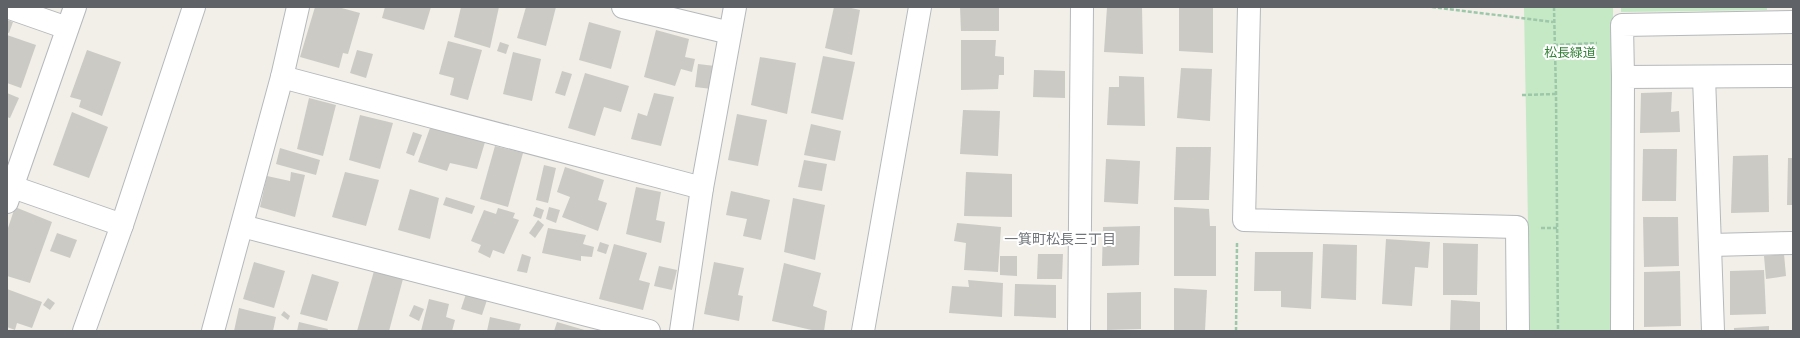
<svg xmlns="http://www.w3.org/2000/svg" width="1800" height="338" viewBox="0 0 1800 338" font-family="Montserrat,'Noto Sans JP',sans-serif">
  <rect width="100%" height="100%" fill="#f1efe8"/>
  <g fill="#c5e8c5">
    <path d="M1524,7h89v324h-83z"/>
    <path d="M1621,7h146v3l-146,2z"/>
  </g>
  <g fill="#cccac5">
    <path d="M315,7h23l22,6 -12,41 -5,-1 -4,15 -39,-11z"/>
    <path d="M385,7h46l-7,23 -42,-12z"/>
    <path d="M461,7h38l-9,41 -36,-11z"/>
    <path d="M526,7h30l-10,39 -29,-8z"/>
    <path d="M834,7h13l13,3 -8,45 -27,-7z"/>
    <path d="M960,7h39v24h-38z"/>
    <path d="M1107,7h35l1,47 -39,-2z"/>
    <path d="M1179,7h34v46l-34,-2z"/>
    <path d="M7,20l6,2 -4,11 -2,-1z"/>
    <path d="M589,22l32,9 -10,38 -32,-9z"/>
    <path d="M656,30l33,9 -4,18 10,2 -3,13 -11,-3 -6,17 -31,-9z"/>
    <path d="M7,35l29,10 -15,43 -14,-5z"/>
    <path d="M961,40h35l-1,16 9,1v18h-5l-1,14 -37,1z"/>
    <path d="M448,41l34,9 -14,50 -18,-5 4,-17 -15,-4z"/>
    <path d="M500,42l9,3 -3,9 -9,-3z"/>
    <path d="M87,50l34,12 -19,54 -23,-9 2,-7 -11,-3z"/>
    <path d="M357,50l16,4 -7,24 -16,-5z"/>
    <path d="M513,52l28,7 -9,42 -29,-7z"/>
    <path d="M823,56l32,6 -12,58 -32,-7z"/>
    <path d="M760,57l36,6 -9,51 -36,-9z"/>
    <path d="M698,64l17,2 -3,23 -17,-2z"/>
    <path d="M1181,68l31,1 -2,52 -33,-3z"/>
    <path d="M1034,70l31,1v27l-32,-1z"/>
    <path d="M562,71l10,3 -7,22 -10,-3z"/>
    <path d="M585,73l44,13 -8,26 -17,-5 -9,29 -27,-8z"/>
    <path d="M1119,76l25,1 1,49 -38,-1 2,-38h10z"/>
    <path d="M1672,92l-1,20 8,-1 1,21 -40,1 1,-40z"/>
    <path d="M7,93l12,5 -9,20 -3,-1z"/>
    <path d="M654,93l20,4 -13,49 -30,-7 7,-26 9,3z"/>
    <path d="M309,98l27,7 -13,51 -26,-7z"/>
    <path d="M963,110l37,1 -2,45 -38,-2z"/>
    <path d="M72,112l36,15 -19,51 -36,-13z"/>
    <path d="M737,114l30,6 -9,46 -30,-6z"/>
    <path d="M360,115l33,8 -13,46 -31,-9z"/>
    <path d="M811,124l30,7 -6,30 -31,-6z"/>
    <path d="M430,128l55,14 -8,27 -27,-6 -3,8 -29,-9z"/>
    <path d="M413,132l9,3 -8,21 -8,-3z"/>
    <path d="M495,146l28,7 -15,54 -28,-8z"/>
    <path d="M1176,147h35l-2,53h-35z"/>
    <path d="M280,148l40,12 -4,15 -40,-11z"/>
    <path d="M1643,149h34l-1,52h-34z"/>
    <path d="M1768,155l1,57 -38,1 2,-57z"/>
    <path d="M1788,158h5v47h-6z"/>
    <path d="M1106,159l34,2 -2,43 -34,-2z"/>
    <path d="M804,160l23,4 -5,27 -24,-4z"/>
    <path d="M544,165l12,3 -8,35 -12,-3z"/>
    <path d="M565,167l39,13 -6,20 9,3 -9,28 -36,-14 8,-20 -13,-5z"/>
    <path d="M291,172l14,3 -10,42 -35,-10 7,-31 23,5z"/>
    <path d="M345,172l34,8 -13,46 -34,-9z"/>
    <path d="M966,172l46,2v43l-48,-1z"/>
    <path d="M636,187l25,5 -5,28 9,2 -4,21 -35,-9z"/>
    <path d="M410,189l29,9 -9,41 -32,-9z"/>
    <path d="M731,191l39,9 -9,40 -18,-4 4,-17 -21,-4z"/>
    <path d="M446,197l29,9 -3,8 -29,-9z"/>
    <path d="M793,198l32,7 -10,55 -31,-8z"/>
    <path d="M15,207l37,15 -22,61 -23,-7v-45z"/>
    <path d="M536,207l8,3 -3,9 -8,-3z"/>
    <path d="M549,207l11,3 -4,13 -10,-4z"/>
    <path d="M1174,207l35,2 1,17h6v50h-42z"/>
    <path d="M498,208l17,5 -2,5 6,2 -15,34 -11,-4 -3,8 -12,-6 3,-7 -10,-4 13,-31 12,4z"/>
    <path d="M1643,217h35l1,49 -35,1z"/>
    <path d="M538,220l6,5 -9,13 -6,-5z"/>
    <path d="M957,223l44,4 -3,45 -34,-2 2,-27 -12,-2z"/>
    <path d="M1140,226l-1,39 -37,1 1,-39z"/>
    <path d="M548,228l38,7 -3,9 11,3 -2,10 -11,-1v5l-39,-8z"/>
    <path d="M57,233l20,7 -7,18 -20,-7z"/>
    <path d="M1386,239l44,3 -2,26 -13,-1 -3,39 -30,-2z"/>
    <path d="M600,242l9,3 -3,9 -9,-3z"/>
    <path d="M1443,243l35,1 -1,51h-34z"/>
    <path d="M614,244l33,9 -8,27 11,3 -7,27 -44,-11z"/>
    <path d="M1323,244l34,1 -1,55 -35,-2z"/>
    <path d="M1255,252h58l-2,57 -30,-2v-16h-27z"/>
    <path d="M522,254l9,3 -4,16 -10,-2z"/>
    <path d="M1038,254h25l-1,25h-25z"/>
    <path d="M1784,254l2,22 -20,3 -2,-23z"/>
    <path d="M1000,256h17v20l-17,-1z"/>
    <path d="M254,262l31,9 -11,37 -31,-9z"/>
    <path d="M714,262l30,6 -6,27 5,1 -4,25 -35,-7z"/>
    <path d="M784,263l37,10 -8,33 14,5 -3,20h-8l-44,-10z"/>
    <path d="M659,266l18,4 -5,20 -18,-4z"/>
    <path d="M1764,270l2,44 -36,1v-44z"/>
    <path d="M374,271l29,8 -14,52h-32z"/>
    <path d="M1680,271l1,55 -37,1v-55z"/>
    <path d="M312,274l27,8 -12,39 -27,-7z"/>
    <path d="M968,280l35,3 -1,34 -53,-4 3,-27 17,1z"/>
    <path d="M1015,284l41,1v33l-42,-2z"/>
    <path d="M1174,288l33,2 -2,41h-31z"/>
    <path d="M7,289l35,13 -10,26 -15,-5 -2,7 -8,-3z"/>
    <path d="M1141,292v37l-34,1v-37z"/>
    <path d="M466,294l21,6 -5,15 -21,-6z"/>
    <path d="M48,298l7,5 -5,7 -7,-5z"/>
    <path d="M429,299l20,5 -3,13 9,3 -3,11h-31z"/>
    <path d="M1451,300l29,2v29h-30z"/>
    <path d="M414,305l10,4 -5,12 -10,-5z"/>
    <path d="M239,308l37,9 -3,14h-39z"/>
    <path d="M284,311l6,5 -2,4 -7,-5z"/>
    <path d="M490,317l31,7 -2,7h-32z"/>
    <path d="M299,322l29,7 -1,2h-30z"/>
    <path d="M557,322l31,9h-34z"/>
    <path d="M1769,326v5h-35v-3z"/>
  </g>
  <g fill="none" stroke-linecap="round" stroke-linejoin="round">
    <g stroke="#b5b8bc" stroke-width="24">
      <g id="minor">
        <path d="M7,7l60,21"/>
        <path d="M623,7l107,26"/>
        <path d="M1249,7l-5,213 273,7 1,104"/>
        <path d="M282,77l420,111"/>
        <path d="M1623,77l-1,-52 171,-3"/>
        <path d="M1704,77l9,254"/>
        <path d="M7,185l115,40"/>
        <path d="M7,202l68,-195"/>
        <path d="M242,226l407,105"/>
        <path d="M1711,245l82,-2"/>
        <path d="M84,331l38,-106 72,-218"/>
        <path d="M213,331l69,-254 16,-70"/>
        <path d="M681,331l21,-143 33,-181"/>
        <path d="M863,331l57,-324"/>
        <path d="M1079,331l3,-324"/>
        <path d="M1622,331l1,-254 170,-1"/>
      </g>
    </g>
    <g stroke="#9cc7a9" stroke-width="2.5" stroke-dasharray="4 2" stroke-linecap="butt">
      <path d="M1432,7l121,15"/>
      <path d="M1554,7l2,87 2,237"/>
      <path d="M1554,45l43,-2"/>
      <path d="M1522,95l34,-1"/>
      <path d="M1541,228h16"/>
      <path d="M1236,331l1,-88"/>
    </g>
    <use href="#minor" stroke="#fff" stroke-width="22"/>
  </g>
  <g text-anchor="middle" stroke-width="4" stroke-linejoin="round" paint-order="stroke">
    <g font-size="13" fill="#348238" stroke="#fff">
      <text x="1570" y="57">松長緑道</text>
    </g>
    <g font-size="14" fill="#70757a" stroke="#fff">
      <text x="1060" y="244">一箕町松長三丁目</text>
    </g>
  </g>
  <rect width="1800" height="338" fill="none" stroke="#5f6368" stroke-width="16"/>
</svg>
